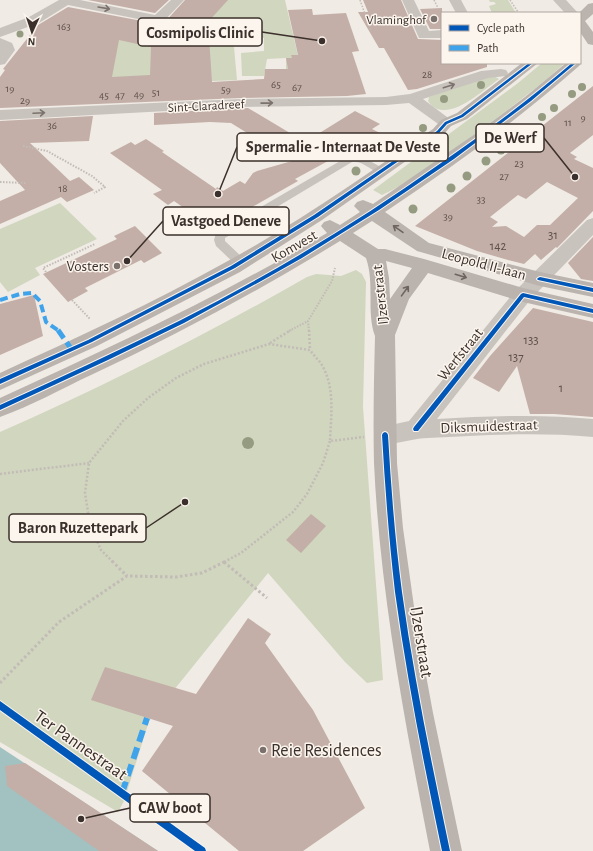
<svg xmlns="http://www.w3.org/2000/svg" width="593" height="851" viewBox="0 0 593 851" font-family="'Alegreya Sans',sans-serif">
  <rect width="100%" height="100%" fill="#f0ebe5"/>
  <g fill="#d1d6bf">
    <path d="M210,0h75l16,69 -15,15v-26l-19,1 -3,17h-22l-1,-23 23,-2v-13l-28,-6 2,-2 -13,-3 -10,8 -11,-3 7,-7 -5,-2z"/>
    <path d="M489,0h19l8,13h6h-30l-3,-7 7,-2 -2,-2h-4z"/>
    <path d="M111,38l85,7 29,-3 9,5 3,33 -71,3 -54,-5 -69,-13z"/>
    <path d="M542,63h23c-29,26 -60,49 -91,72 -29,21 -59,45 -92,60l-9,-5 145,-107z"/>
    <path d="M492,75l7,4c-16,11 -54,48 -71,22l1,-4z"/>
    <path d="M60,203l37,36 -62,29 5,7 -32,17 -8,-10v-53z"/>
    <path d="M356,270l6,4 4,8 -3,125 20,273 -16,3 -22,-21 -77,-89 -119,148 -25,80 -6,11 -118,-70v-310c105,-46 207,-98 307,-155l9,-3 25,2z"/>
  </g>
  <path fill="#a1c2c1" d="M0,747l158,104h-158z"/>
  <g fill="#c3afa7" fill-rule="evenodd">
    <path d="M88,0h81l-14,13z"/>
    <path d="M185,0h43l-20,22 4,60 52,-3 1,-10h23l-2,-11h6l-1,-3h7l-10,-45 24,-1 1,6 33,-2 13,38 -7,1 14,42 -19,2 -106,2 -241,10v-31l5,-7 -2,-1 35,-44 30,-18 90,17 6,-1zM119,40l32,7 -1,28 -38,2z"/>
    <path d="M363,0h38l17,39 24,1v23h45v4l-70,22 -9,1 -24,-42h-5l-21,-36h10z"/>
    <path d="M442,8v21h-12l-10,-20z"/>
    <path d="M593,86v49l-23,18 7,4 -3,2 19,9v43l-36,37 -1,-1 -15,13 -6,-6 -11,10 -16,-4 -31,-9 -62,-25zM547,182l31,16 -28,27h-13l-13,12 -18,-11 -14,1 6,-5 -8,-5 28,-22 8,4z"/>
    <path d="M248,108l57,34 50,-31 25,13 -8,5 20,10 -26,17 -17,-9 -7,4 -3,-1 -2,1 2,4 -44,24 3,2 -74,42 -17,1 -33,-23 -6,4 -15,-11 9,-4 -52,-37 21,-11 4,3 11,-6 18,12 -2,1 54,37 1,-2 6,4 17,-10 5,3 8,-11 4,-2 35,-10 -61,-38 -21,-1 -56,3v-12z"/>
    <path d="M93,116l-4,25 -59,2 40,38 9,-4 15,13 -27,12 -6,-5 -61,27v-23l25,-11 -25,-27v-42z"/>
    <path d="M135,226l27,27 -18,10 -3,-3 -56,28 3,3 -20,11 -25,-28 74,-35 -3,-3z"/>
    <path d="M593,237v44l-12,-2 -13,-16z"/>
    <path d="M34,295l9,41 -43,19v-51z"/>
    <path d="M533,308l60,14v95l-39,-3h-24l-13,-48 -18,26 -26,-14 17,-22z"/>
    <path d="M311,514l15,12 -25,27 -15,-13z"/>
    <path d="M248,618l23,16 -6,9 48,67 52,98 -62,43h-64l-97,-80 31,-45 -82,-26 14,-33 91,27z"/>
    <path d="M25,763l133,88h-59l-92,-65 -2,-20z"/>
  </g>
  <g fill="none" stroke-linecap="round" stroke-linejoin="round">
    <g stroke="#c2bbb6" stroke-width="1.5" stroke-dasharray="1.5 1.5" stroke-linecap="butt">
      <path d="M360,0l11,31"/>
      <path d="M434,0l4,8"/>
      <path d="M510,0l8,12"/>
      <path d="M23,146l5,1"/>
    </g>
    <g stroke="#c2bbb6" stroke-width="2" stroke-dasharray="1.5 1.5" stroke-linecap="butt">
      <path d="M23,146l24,5 45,25 13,11 -11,6"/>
      <path d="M0,182l26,1"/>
      <path d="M46,272l-3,-4 52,-24"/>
      <path d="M72,300l18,19"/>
      <path d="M289,331l19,-10"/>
      <path d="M309,331l-1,-10 24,-40 3,-13"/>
    </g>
    <g stroke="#c2bbb6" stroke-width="2.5" stroke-dasharray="2 2" stroke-linecap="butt">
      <path d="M309,330l1,20"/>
      <path d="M270,343l21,-13"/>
      <path d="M0,474l89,-11"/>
      <path d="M113,562l-12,-12 -11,-25 -5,-32 4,-30 34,-42 25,-23 28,-20 28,-14 65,-20 41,6c4,6 10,11 13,17 12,22 8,50 7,74l34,-4"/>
      <path d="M224,562l17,-9 52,-41 14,-18 16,-31 7,-22"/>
    </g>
    <g stroke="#c2bbb6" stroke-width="3" stroke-dasharray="2.5 2.5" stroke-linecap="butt">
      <path d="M112,561l15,15"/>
      <path d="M224,562l43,36"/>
      <path d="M0,683l59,-61 68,-46 49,1 26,-4 24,-12"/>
    </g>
    <path fill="#c9c3be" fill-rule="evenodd" d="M359,155l29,16 -2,2c-12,3 -21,-13 -34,-11l-127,76v3l19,18 1,3 -1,3h-8l-20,-19 -2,-6 2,-7 131,-76z"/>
    <g fill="#c9c3be" fill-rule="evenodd">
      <path d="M59,0h21l75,15 16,-15h13l-21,22 -5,1 -90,-18 -29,18 -39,14v-9l29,-11z"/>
      <path d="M402,0h12l15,31 13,-1v8h-23z"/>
      <path d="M449,0h12l7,13h-12z"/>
      <path d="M553,0h13l12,13h-13z"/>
      <path d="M0,38l12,5 3,7 -10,14 -5,1z"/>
      <path d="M501,69l5,1 2,3 -2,3 -18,2 -65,21 28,21 3,3 -3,3 -5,2 -5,-2 -32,-23 -23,2 -145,2 -241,13v-10l241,-11 145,-2 24,-3 71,-23z"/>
      <path d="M593,218v17l-63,65 -93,119c52,-3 104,-5 156,0v18c-55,-5 -110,-2 -165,1 -16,0 -36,9 -51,4l-3,-7 3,-7 32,-7 107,-131 71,-70z"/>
    </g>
    <g fill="#bab3ae" fill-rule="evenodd">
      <path d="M593,3v11l-8,7 8,11v13l-5,-1 -8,-12 -1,-19 9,-9z"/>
      <path d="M580,62l1,1 -2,3c-61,54 -127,101 -194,146l44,31 111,29 53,11v14l-53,-11 -123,-35 -45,-30 -19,12 25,16h7l39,10 99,29 70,16v14l-70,-16 -95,-29 -19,26 -14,36 2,128 6,65 13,93 17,92 29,138h-32c-25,-128 -50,-258 -56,-388 -1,-42 0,-85 1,-127 -9,-25 0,-52 -9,-78l-26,-17c-80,49 -163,94 -249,134 -30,14 -60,31 -91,42v-19c112,-51 222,-103 327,-165l-6,-7 3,-4 6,-2 10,5 20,-13 -6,-6 3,-4 6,-2 10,4 105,-72 47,-35 41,-34h14zM386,261l26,7 -22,31 -1,-21z"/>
      <path d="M522,63h16l-71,56 -16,7 -8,9 -121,85 -82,52 -143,74 -97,44v-17c76,-35 153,-70 226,-111 72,-39 139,-87 207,-133l8,-9 16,-7z"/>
    </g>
    <path stroke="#3fa3eb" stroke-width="4" stroke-dasharray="8 4" stroke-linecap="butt" d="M0,300l20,-6 12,-1 8,8 6,21 13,9"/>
    <path stroke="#3fa3eb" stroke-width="5" stroke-dasharray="10 5" stroke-linecap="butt" d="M58,330l14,20"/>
    <path stroke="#3fa3eb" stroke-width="6" stroke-dasharray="12 6" stroke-linecap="butt" d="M122,793l25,-75"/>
    <g stroke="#fbf5ee" stroke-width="2">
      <g id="cycleway">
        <path d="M529,63h4l-70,54 -16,7 -8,9 -121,84 -83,51 -143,74 -92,42v-5l88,-39 143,-74 83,-51 123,-84 8,-9 16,-7z"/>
        <path d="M572,63h4l-45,38 -77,58 -75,51 -77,48 -39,22 -79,43 -76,37 -108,50v-5c60,-27 120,-55 179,-84 91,-46 179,-99 262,-158 45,-31 89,-64 131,-100z"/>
        <path d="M540,277l53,11v4l-55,-12 -1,-1 1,-1z"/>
        <path d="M523,293l70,16v4l-69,-16 -106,134h-4l-1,-2 1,-2 107,-133z"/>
        <path d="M385,432l2,1 1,2c3,52 7,105 14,157 12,87 30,173 48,259h-8c-18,-86 -35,-172 -47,-259 -6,-52 -10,-105 -13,-157l1,-2z"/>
        <path d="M0,701l205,147 1,3h-11l-195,-141z"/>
      </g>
    </g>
    <use href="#cycleway" fill="#0057b8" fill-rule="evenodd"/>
  </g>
  <g fill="#959b80">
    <circle cx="20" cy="34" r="3.5"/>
    <circle cx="481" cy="85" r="4"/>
    <circle cx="582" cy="87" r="4"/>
    <circle cx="572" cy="94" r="4"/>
    <circle cx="444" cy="99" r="4"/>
    <circle cx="554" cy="108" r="4"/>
    <circle cx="542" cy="117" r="4"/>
    <circle cx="423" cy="128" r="4"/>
    <circle cx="501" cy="150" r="4.5"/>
    <circle cx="486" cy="161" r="4.5"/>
    <circle cx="356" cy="171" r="4.5"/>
    <circle cx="467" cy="176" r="4.5"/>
    <circle cx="451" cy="188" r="4.5"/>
    <circle cx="413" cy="209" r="4.5"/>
    <circle cx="248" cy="443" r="6"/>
  </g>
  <defs><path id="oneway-shaft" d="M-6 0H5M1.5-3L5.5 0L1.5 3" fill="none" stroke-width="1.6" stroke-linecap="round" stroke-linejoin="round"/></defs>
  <g stroke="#7b726d">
    <use href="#oneway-shaft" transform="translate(104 8) rotate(10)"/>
    <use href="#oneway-shaft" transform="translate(449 86) rotate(-18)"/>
    <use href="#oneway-shaft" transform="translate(267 103) rotate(-1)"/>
    <use href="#oneway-shaft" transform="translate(39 113) rotate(-3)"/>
  </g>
  <g stroke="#6e645f">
    <use href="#oneway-shaft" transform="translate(398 229) rotate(-145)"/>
    <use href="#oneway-shaft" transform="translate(461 276) rotate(17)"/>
    <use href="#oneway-shaft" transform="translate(405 291) rotate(-54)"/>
  </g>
  <g fill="#7a716c" stroke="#fbf5ee" stroke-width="1.5">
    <circle cx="434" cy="19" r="4"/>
    <circle cx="117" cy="266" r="4"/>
    <circle cx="263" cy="750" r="4"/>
  </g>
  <g text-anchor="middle" stroke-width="3" stroke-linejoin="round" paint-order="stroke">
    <g font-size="11" fill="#5d504a">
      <text x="64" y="30">163</text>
      <text x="427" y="78">28</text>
      <text x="276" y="88">65</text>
      <text x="297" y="91">67</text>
      <text x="10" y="92">19</text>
      <text x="226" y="93">59</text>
      <text x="156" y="96">51</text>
      <text x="139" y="98">49</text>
      <text x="104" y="99">45</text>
      <text x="120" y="99">47</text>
      <text x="25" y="104">29</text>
      <text x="583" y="121">9</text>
      <text x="568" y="126">11</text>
      <text x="52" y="129">36</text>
      <text x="519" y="167">23</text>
      <text x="504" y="180">27</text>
      <text x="63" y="192">18</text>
      <text x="481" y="203">33</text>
      <text x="448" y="220">39</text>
    </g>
    <g font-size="13" fill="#3b302b" stroke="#fbf5ee" text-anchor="end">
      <text x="426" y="24">Vlaminghof</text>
    </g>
    <g font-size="13" fill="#3b302b" stroke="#fbf5ee">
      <text transform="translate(206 105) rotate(-3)" y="5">Sint-Claradreef</text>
    </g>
    <g font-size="13" fill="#5d504a">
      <text x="553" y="239">31</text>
      <text x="498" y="250">142</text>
      <text x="531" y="344">133</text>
      <text x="516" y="361">137</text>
      <text x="561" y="392">1</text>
    </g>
    <g font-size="15" fill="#3b302b" stroke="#fbf5ee">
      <text transform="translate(294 246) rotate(-30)" y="5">Komvest</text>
      <text transform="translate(484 264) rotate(15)" y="5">Leopold II-laan</text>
      <text transform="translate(380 295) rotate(-96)" y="5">IJzerstraat</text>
      <text transform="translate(460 354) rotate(-51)" y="5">Werfstraat</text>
      <text transform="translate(489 426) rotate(-2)" y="5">Diksmuidestraat</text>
    </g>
    <g font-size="15" fill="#3b302b" stroke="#fbf5ee" text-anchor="end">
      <text x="109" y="271">Vosters</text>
    </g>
    <g font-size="18" fill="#3b302b" stroke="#fbf5ee">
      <text transform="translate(422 642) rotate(81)" y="6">IJzerstraat</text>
      <text transform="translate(81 745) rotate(35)" y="6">Ter Pannestraat</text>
    </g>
    <g font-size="18" fill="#3b302b" stroke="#fbf5ee" text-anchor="start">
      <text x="271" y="756">Reie Residences</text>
    </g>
  </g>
  <path fill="none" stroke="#3b302b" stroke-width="1.5" d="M322 41L262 32M575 177L544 138M218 194L237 147M127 261L163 221M185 502L146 528M81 819L130 808"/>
  <g fill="#3b302b" stroke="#fbf5ee" stroke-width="1.5">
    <circle cx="322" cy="41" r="4"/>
    <circle cx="575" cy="177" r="4"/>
    <circle cx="218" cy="194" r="4"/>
    <circle cx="127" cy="261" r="4"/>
    <circle cx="185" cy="502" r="4"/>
    <circle cx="81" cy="819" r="4"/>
  </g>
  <g fill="#fbf5ee" stroke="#3b302b" stroke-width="1.5">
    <rect x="138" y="18" width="124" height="28" rx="4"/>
    <rect x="476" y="124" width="68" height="28" rx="4"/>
    <rect x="237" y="133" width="211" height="28" rx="4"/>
    <rect x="163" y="207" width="126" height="28" rx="4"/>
    <rect x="9" y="514" width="137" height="28" rx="4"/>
    <rect x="130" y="794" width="80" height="28" rx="4"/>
  </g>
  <g font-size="16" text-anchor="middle" font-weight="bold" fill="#3b302b">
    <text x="200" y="38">Cosmipolis Clinic</text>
    <text x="510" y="143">De Werf</text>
    <text x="343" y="152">Spermalie - Internaat De Veste</text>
    <text x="226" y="226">Vastgoed Deneve</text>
    <text x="78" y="533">Baron Ruzettepark</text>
    <text x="170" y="813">CAW boot</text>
  </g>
  <rect x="441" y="12" width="140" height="52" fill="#fbf5ee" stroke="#aea6a0"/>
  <rect x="449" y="25" width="20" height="6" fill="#0057b8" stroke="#aea6a0"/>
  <text x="477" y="32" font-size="12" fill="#3b302b">Cycle path</text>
  <rect x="449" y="45" width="20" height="6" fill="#3fa3eb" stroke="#aea6a0"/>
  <text x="477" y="52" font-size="12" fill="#3b302b">Path</text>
  <g transform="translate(32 32) rotate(183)" stroke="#fbf5ee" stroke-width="3" paint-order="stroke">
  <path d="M0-3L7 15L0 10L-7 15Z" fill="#3b302b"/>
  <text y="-6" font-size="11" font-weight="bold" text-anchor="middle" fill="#3b302b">N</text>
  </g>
</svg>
